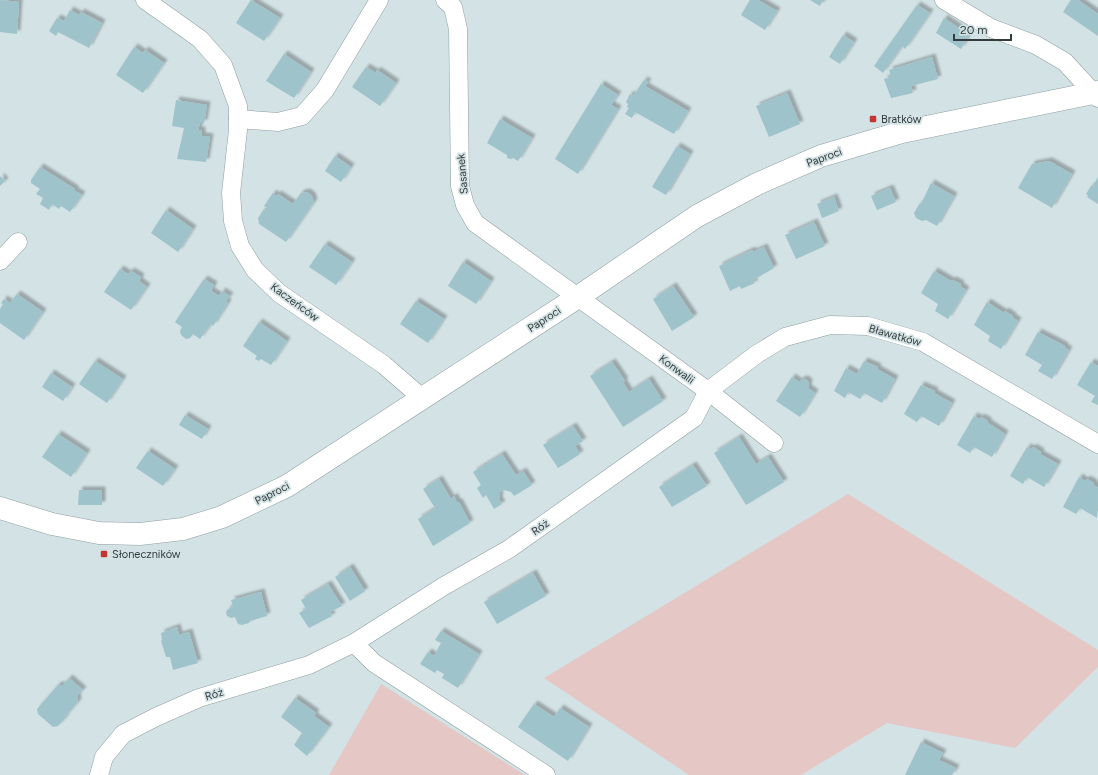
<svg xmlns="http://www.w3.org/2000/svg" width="1098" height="775" viewBox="0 0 1098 775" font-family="Figtree,sans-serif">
  <defs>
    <filter id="shadow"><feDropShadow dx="3.5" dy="-3.5" stdDeviation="1" flood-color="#0004"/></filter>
  </defs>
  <rect width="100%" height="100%" fill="#d2e2e5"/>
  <g fill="#e5c8c5">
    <path d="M848,494l250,156v17l-83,81 -128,-25 -86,52h-112l-145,-97z"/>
    <path d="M381,684l144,91h-196z"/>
  </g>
  <g fill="#9ec3cb" filter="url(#shadow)">
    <path d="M0,0l19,2 -2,32 -17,-2z"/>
    <path d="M251,0l29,18 -16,23 -28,-18z"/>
    <path d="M750,0h8l19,11 -12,19 -24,-15z"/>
    <path d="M810,0h13l-3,6z"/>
    <path d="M1071,0h7l20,14v22l-35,-24z"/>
    <path d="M917,5l13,8 -25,36 -3,-3 -19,27 -9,-7z"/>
    <path d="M70,10l9,5 2,-3 21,11 -13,25 -31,-16 -2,4 -7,-5 8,-13 7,3z"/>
    <path d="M944,18l25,17 -8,14 -25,-16z"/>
    <path d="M843,35l11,7 -14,22 -11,-7z"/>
    <path d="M134,47l9,6 2,-3 19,13 -21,30 -27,-18z"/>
    <path d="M284,54l27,18 -17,26 -28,-17z"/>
    <path d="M932,57l6,22 -27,7 2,7 -22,5 -7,-19 7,-2 -2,-7z"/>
    <path d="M366,67l10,6 1,-3 19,13 -16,23 -28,-19z"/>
    <path d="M644,80l4,2 -3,4 43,25 -14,23 -39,-22 -3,6 -7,-4 4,-6 -2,-1 1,-3 -2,-2 4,-8 3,2z"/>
    <path d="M601,84l17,11 -7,10 7,4 -40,65 -23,-15z"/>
    <path d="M787,93l13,31 -31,13 -13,-31z"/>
    <path d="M176,100l31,5 -3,18h-4l-2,7h4v6l8,1 -4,25 -29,-3 7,-31 -12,-2z"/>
    <path d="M500,119l32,19 -14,23 -5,-3 -2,1 -4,-1v-3l-20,-12z"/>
    <path d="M677,146l13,8 -24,41 -14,-8z"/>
    <path d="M335,156l16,11 -10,15 -16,-11z"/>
    <path d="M1049,161l23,13 -20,34 -34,-20 14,-24z"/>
    <path d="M40,167l35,22v2l7,4 -12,17 -9,-6 -2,3 -7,-5 -3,6 -9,-6 3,-6 -7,-4 4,-5 -9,-6v-3z"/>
    <path d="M0,176l5,5 -5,5z"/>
    <path d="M1098,177v27l-11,-7 1,-2 -2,-1 5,-8h2z"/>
    <path d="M931,183l23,13 -17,30 -11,-6 -4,1 -6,-3 -2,-5 6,-10 1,1z"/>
    <path d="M890,188l6,14 -19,8 -6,-14z"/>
    <path d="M307,192l5,4 2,6 -28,40 -27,-18 -1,-6 6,-9 2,2 2,-3 -4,-2 9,-13 3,3 2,-2 15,10 8,-11z"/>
    <path d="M834,197l5,14 -17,7 -5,-14z"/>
    <path d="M166,210l27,19 -15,23 -27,-19z"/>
    <path d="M814,222l11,24 -29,13 -11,-24z"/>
    <path d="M325,244l27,18 -16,23 -27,-18z"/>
    <path d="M764,247l10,21 -21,12 2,3 -14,6 -1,-3 -10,5 -11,-25 33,-16 1,2z"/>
    <path d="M463,262l28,19 -15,23 -28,-18z"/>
    <path d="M120,269l8,5 3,-3 10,6 -2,4 8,6 -16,23 -27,-18z"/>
    <path d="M934,271l17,10 2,-1 8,4 -1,2 6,4 -18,29 -13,-8 3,-7 -17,-11z"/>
    <path d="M204,279l10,6 -3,6 8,5 3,-5 8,5 -4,5 2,2 -15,23 -2,-2 -11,15 -7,-5 -3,4 -4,1 -5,-4 -1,-4 2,-4 -7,-5z"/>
    <path d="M673,286l21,31 -22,14 -19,-32z"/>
    <path d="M17,294l26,18 -19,28 -24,-17v-14l3,-5 -2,-1 3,-4 6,4z"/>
    <path d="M416,301l28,18 -16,24 -28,-19z"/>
    <path d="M987,302l17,11 1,-2 8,5 -1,1 6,4 -17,28 -13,-8 2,-5 -16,-11z"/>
    <path d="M259,322l28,19 -16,24 -10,-6 -2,2 -4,-2 2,-3 -14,-10z"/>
    <path d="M1038,332l27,14 -1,1 5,3 -17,29 -14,-8 4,-6 -17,-10z"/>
    <path d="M95,361l28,18 -16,24 -28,-19z"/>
    <path d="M864,361l14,6 -1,2 18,10 -13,24 -18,-10 -4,6 -12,-7 -3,6 -11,-7 12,-23 11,6z"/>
    <path d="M612,362l13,19 -2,1 6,10 20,-13 14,22 -40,26 -33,-51z"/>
    <path d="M1091,362l7,4v39l-7,-3 4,-6 -18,-11z"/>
    <path d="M51,373l21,14 -9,14 -21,-14z"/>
    <path d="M792,377l7,5 3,-3 5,1 2,3 -1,5 7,5 -15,24 -24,-16z"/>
    <path d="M921,385l14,6 -1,2 18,10 -13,23 -18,-10 -4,6 -13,-8z"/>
    <path d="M185,415l23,14 -6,10 -23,-14z"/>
    <path d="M974,416l6,3 1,-2 7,4v2l17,11 -13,23 -18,-10 -4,6 -13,-8z"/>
    <path d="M573,426l10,15 -8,5 5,8 -22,14 -15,-23z"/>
    <path d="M58,434l29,19 -16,24 -29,-20z"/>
    <path d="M739,437l17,27 12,-7 16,25 -38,23 -32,-52z"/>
    <path d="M1027,447l5,2 1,-2 8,5 -1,2 18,10 -14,23 -17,-10 -4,7 -13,-8z"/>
    <path d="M148,451l27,18 -12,17 -27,-18z"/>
    <path d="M502,454l14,21 7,-4 9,14 -18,11 -3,-4 -7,-2 -4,2 -1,8 3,4 -8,5 -8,-14 -3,3 -6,-10 4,-3 -8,-13z"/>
    <path d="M693,465l14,21 -35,21 -13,-20z"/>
    <path d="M1079,477l6,4 2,-2 7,4v2l4,3 -1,30 -17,-10 -4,6 -13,-7z"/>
    <path d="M439,479l12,20 3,-3 3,6h2l11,21 -37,23 -15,-27 17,-11 -12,-19z"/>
    <path d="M79,490h23v15h-24z"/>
    <path d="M350,567l15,24 -15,10 -15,-24z"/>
    <path d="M533,573l13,23 -49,28 -13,-22z"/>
    <path d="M328,584l14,22 -12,6 2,4 -23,12 -10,-15 7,-4 -5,-9z"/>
    <path d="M261,592l6,24 -17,5 -1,2 -7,2 -4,-1 -3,-7 -4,1 -4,-2 -1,-4 2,-3 5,-2 -2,-7z"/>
    <path d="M177,627l2,8 10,-3 9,31 -25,7 -3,-13h-4l-5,-16 1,-1 -1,-7z"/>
    <path d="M441,631l38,23 -21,34 -16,-10 2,-4 -7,-4 -2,3 -15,-9 8,-12 6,4 7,-13 -6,-3z"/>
    <path d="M69,678l14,12 -6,6 1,6 -13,15h1l-8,9 -5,1 -15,-13 -1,-5 21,-24h5z"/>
    <path d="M295,698l21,15 -2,3 15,11 -22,29 -13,-11 8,-12 -21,-16z"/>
    <path d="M534,704l20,13 6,-9 29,19 -21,34 -50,-34z"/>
    <path d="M921,742l22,11 -4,7 17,8 -4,7h-47z"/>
  </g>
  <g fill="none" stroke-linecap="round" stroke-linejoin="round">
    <g stroke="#8f9ea1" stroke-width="19">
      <g id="minor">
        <path d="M145,0l55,39 23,26 15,41v24l-7,63 2,28 7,25 15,24 24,23 105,72 38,33"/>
        <path d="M445,0l8,7 5,22 2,157 5,19 10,18 233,168 66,52"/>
        <path d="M944,0l47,28 45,17 29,17 33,36"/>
        <path d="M238,119l40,3 24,-6 23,-26 54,-90"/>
        <path d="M0,261l18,-19"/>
        <path d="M354,643l20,20 172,112"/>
        <path d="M99,775l5,-18 19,-23 33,-17 43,-19 110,-33 45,-22 90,-57 65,-37 185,-131 14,-27 49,-37 28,-17 45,-12 38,1 55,16 175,102"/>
      </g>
    </g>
    <g stroke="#8f9ea1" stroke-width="23">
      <path id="tertiary" d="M0,508l52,16 47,9 41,1 43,-5 39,-12 65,-31 291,-189 119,-81 60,-32 64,-28 81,-24 196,-40"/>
    </g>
    <use href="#minor" stroke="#fff" stroke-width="18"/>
    <use href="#tertiary" stroke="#fff" stroke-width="22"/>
  </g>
  <g fill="#c43534" stroke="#d2e2e5" stroke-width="1.5">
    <rect x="869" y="115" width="8" height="8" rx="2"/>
    <rect x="100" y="550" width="8" height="8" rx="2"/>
  </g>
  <g text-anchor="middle" stroke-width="3.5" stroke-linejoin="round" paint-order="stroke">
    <g font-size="11" fill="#343b3c" stroke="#d2e2e5" text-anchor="start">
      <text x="881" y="123">Bratków</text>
      <text x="112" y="558">Słoneczników</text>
    </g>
    <g font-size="11" fill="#343b3c" stroke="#d2e2e5">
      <text transform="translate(824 157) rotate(-20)" y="4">Paproci</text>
      <text transform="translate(462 174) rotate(-95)" y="4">Sasanek</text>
      <text transform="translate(295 302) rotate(36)" y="4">Kaczeńców</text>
      <text transform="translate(544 319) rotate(-33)" y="4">Paproci</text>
      <text transform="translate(895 335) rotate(16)" y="4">Bławatków</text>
      <text transform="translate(677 369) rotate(36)" y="4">Konwalii</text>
      <text transform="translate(272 493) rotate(-27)" y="4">Paproci</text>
      <text transform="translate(540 527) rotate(-35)" y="4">Róż</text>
      <text transform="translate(214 694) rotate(-17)" y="4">Róż</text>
    </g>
  </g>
  <path d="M954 34v6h57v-6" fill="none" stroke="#343b3c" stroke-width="2"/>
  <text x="960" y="34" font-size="12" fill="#343b3c" stroke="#d2e2e5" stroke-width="3" paint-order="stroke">20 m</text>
</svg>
